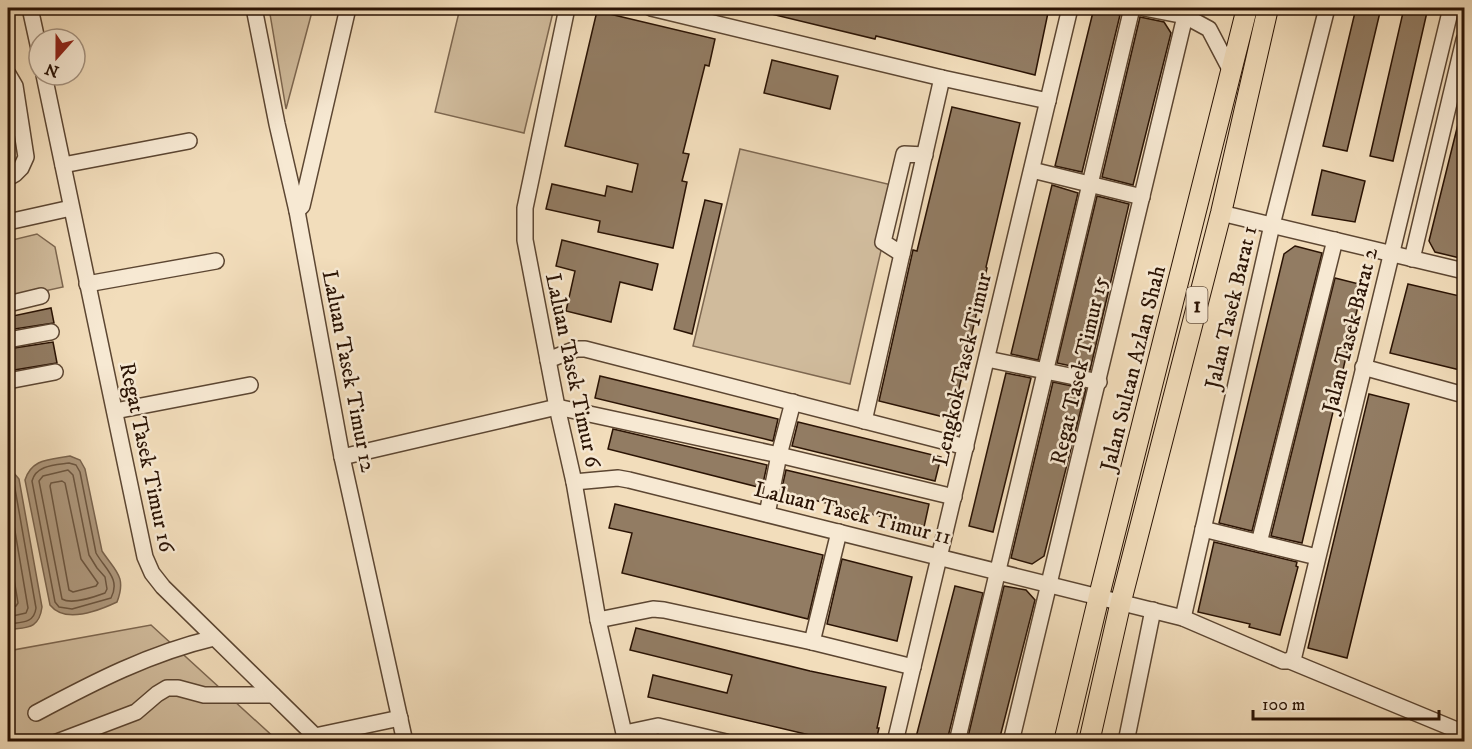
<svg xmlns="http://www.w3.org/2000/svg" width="1472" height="749" viewBox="0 0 1472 749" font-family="'IM FELL DW Pica',serif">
  <rect width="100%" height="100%" fill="#f2ddbb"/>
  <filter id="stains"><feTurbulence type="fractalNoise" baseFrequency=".00333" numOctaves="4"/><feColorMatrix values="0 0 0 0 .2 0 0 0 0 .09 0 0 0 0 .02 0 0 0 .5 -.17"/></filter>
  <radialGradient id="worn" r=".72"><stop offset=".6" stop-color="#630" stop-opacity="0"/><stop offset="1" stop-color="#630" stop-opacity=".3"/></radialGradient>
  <g fill="#d0bb9c" stroke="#7d6750" stroke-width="1.5">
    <path d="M269,8h44l-27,101z"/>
    <path d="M460,8h94l-30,125 -89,-21z"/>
    <path d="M740,149l156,37 -46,198 -157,-38z"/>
    <path d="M37,234l18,13 8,40 -55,12v-58z"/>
    <path d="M151,625l127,116 -270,1v-91z"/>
  </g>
  <g fill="#ae987d" stroke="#79634d" stroke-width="1.5">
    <path d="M70,456l10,4 5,9 17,82c13,20 25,25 15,51 -19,9 -52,22 -67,3l-25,-125c7,-22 25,-20 45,-24z"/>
    <path d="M8,471l5,1 6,7 23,128c-3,23 -16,20 -34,23z"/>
  </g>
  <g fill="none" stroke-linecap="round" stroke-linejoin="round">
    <g stroke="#6c5640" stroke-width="1.5">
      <path d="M69,463l7,2 4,7 16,81c9,16 25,26 15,45l-39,11 -13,-2 -4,-5 -23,-121c4,-16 23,-16 37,-18z"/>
      <path d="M68,470l5,5 16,80 8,13 8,9 2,12 -2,4c-11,4 -33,12 -43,6l-23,-118 4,-5z"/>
      <path d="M8,477l6,6 22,125c-2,16 -15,14 -28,16"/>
      <path d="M62,481l3,2 16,76 17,24 -2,3 -23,6 -4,-2 -19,-104 1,-3z"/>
      <path d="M8,490l20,118 -2,5 -18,4"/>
      <path d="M8,542l10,61 -2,3 -8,2"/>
    </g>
  </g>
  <g fill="#927c63" stroke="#2a1304" stroke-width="1.5">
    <path d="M760,8h289l-14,67 -159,-39 -1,3 -116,-28z"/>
    <path d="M1094,8l26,7 -38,157 -27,-6z"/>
    <path d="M1356,8h25l-34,143 -24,-5z"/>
    <path d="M1404,8l23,4 -34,149 -23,-5z"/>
    <path d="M597,11l118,28 -6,27 -4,-1 -22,88 6,1 -7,27 5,1 -14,66 -75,-16 2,-11 -54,-12 6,-25 53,12 2,-10 25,6 6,-28 -73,-18z"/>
    <path d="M1140,17l24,5 7,11 -38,152 -31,-8z"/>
    <path d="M772,60l66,16 -8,33 -66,-16z"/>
    <path d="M952,107l68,16 -34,144 1,1 -35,151 -73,-18 34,-151 4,1z"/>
    <path d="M1461,112l3,1v146l-29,-7 -6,-11z"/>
    <path d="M1322,170l43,11 -10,41 -43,-7z"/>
    <path d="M1052,185l26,8 -40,167 -27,-6z"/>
    <path d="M1097,196l32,8 -39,166 -33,-7z"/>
    <path d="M705,200l17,4 -30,130 -18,-5z"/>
    <path d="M562,240l96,24 -6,26 -32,-8 -9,40 -45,-11 9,-40 -19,-5z"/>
    <path d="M1295,246l27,7 -70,278 -33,-8 65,-269z"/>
    <path d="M1335,278l28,7 -61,258 -31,-7z"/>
    <path d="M1408,284l56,13v74l-74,-18z"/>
    <path d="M51,308l3,15 -46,7v-13z"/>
    <path d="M53,342l4,21 -49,8v-22z"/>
    <path d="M1006,373l25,5 -38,154 -24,-6z"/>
    <path d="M600,376l178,43 -5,22 -178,-43z"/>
    <path d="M1053,382l33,7 -42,167 -12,8 -21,-6z"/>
    <path d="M1369,394l40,10 -62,254 -39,-10z"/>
    <path d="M798,422l143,35 -6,24 -143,-35z"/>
    <path d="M613,429l154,36 -5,23 -154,-39z"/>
    <path d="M786,470l143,34 -5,23 -143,-35z"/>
    <path d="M615,504l208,51 -15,64 -186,-46 10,-40 -23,-5z"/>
    <path d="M1214,542l83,20 -1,4 2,1 -18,68 -31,-8 1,-3 -52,-12z"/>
    <path d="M842,559l70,18 -15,64 -70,-17z"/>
    <path d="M955,586l28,7 -36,148h-32z"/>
    <path d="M1004,586l22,4 9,10 -36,141h-32z"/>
    <path d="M636,628l174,43 76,16 -9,41h2l-3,13h-41l-187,-44 5,-22 74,18 5,-18 -102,-25z"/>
  </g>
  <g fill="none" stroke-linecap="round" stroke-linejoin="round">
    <g stroke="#5c4632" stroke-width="18">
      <g id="minor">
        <path d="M30,8l9,41"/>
        <path d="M254,8l23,116 20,87 45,246 63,285"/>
        <path d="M567,8l-42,200v32l32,167 17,75 24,138 28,122"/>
        <path d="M651,8l291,70 106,23"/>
        <path d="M1144,8l41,8 24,13 22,42"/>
        <path d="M8,74l7,12 11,71 -5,11 -6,6 -7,4"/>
        <path d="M44,75l101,482 7,16 11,14 152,149 85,-18"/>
        <path d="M63,165l126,-24"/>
        <path d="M1032,170l110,27"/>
        <path d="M297,211l5,-5 46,-198"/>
        <path d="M1221,213l243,58"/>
        <path d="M8,222l63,-14"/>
        <path d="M902,254l-19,-12 21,-88 21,1"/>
        <path d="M1412,259l52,-219"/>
        <path d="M87,284l129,-23"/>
        <path d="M8,304l33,-8"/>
        <path d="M8,340l43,-8"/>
        <path d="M987,359l112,23"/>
        <path d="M548,360l28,-11h9l381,98"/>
        <path d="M1363,367l101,28"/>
        <path d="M8,381l47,-9"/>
        <path d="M115,411l135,-26"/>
        <path d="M864,421l78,-343"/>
        <path d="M342,457l215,-50 222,48 175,42"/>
        <path d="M574,482l44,-4 11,2 554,138 100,43h7l174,72"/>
        <path d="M767,514l12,-59 14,-53"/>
        <path d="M1203,529l114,28"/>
        <path d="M1259,543l76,-303"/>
        <path d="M1183,618l89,-393 55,-217"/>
        <path d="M598,620l55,-11 11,1 148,32 101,25"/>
        <path d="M812,642l27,-110"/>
        <path d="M1290,661l4,-5 157,-648"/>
        <path d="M36,713c58,-31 114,-60 178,-75"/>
        <path d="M625,733l33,-7 68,16"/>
        <path d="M57,742l79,-30 21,-18 10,-6h11l26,7h69"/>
        <path d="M895,742l175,-734"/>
        <path d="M957,742l175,-734"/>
        <path d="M1011,742l176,-734"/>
        <path d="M1126,742l27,-132"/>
      </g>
    </g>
    <g stroke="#2a1304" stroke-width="22">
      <g id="major">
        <path d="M1064,742l35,-146 148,-588"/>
        <path d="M1089,742l32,-141 100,-388 47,-205"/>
      </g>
    </g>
    <use href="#minor" stroke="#f7e9d3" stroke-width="15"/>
    <use href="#major" stroke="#f2ddbb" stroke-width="20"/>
  </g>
  <g text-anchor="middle" stroke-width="5" stroke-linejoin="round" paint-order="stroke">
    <rect fill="#f7e9d3" stroke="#685342" stroke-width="1.5" x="1186.5" y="287" width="21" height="36" rx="4.5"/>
    <g font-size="21" font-weight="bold" fill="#2a1304">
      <text x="1197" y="312">1</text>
    </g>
    <g font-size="22" fill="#2a1304" stroke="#f7e9d3">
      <text transform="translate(1230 307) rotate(-77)" y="8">Jalan Tasek Barat 1</text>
      <text transform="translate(1349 330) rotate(-76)" y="8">Jalan Tasek Barat 2</text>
      <text transform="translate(1132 368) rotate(-76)" y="8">Jalan Sultan Azlan Shah</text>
      <text transform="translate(961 369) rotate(-77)" y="8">Lengkok Tasek Timur</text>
      <text transform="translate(574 370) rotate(78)" y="8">Laluan Tasek Timur 6</text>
      <text transform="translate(1078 370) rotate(-77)" y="8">Regat Tasek Timur 15</text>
      <text transform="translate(350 371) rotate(79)" y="8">Laluan Tasek Timur 12</text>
      <text transform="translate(148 457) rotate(78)" y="8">Regat Tasek Timur 16</text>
      <text transform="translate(853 512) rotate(14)" y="8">Laluan Tasek Timur 11</text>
    </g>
  </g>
  <rect width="1472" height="749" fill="none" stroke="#f2ddbb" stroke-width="30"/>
  <rect x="9" y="9" width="1454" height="731" fill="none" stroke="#2a1304" stroke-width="3"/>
  <rect x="15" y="15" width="1442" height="719" fill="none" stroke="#2a1304" stroke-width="1.5"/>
  <g transform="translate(57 57) rotate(201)"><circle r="28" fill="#f7e9d3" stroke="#a59380" stroke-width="1.5"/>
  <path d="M0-4.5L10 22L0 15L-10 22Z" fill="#8f2418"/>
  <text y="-9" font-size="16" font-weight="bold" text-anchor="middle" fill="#2a1304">N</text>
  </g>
  <path d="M1253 710v9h186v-9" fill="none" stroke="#2a1304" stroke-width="3"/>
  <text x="1262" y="710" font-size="18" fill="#2a1304" stroke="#f7e9d3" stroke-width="4.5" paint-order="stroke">100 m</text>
  <rect width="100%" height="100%" filter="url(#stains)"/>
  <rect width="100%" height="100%" fill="url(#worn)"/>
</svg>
